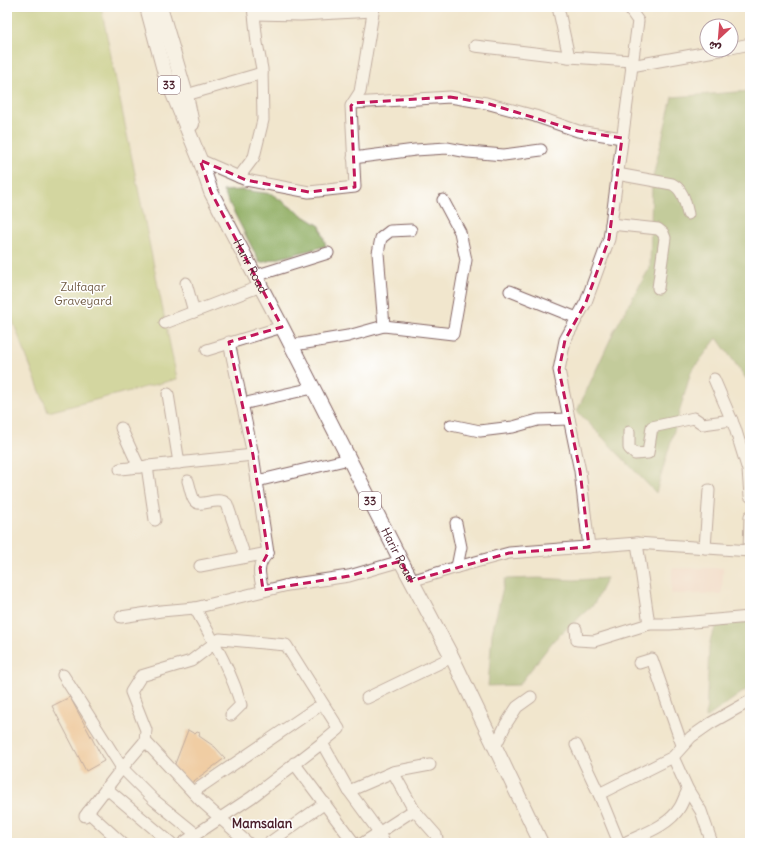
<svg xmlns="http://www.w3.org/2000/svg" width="757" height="850" viewBox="0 0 757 850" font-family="Delius,'Playpen Sans Arabic',sans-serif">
  <rect width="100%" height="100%" fill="#fff"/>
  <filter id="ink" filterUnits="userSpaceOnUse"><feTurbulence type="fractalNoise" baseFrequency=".025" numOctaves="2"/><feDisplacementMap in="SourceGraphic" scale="8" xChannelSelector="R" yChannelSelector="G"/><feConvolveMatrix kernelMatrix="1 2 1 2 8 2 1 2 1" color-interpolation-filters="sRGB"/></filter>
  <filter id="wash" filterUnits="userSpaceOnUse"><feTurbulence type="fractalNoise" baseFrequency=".012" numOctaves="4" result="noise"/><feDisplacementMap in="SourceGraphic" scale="16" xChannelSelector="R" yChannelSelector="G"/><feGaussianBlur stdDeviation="0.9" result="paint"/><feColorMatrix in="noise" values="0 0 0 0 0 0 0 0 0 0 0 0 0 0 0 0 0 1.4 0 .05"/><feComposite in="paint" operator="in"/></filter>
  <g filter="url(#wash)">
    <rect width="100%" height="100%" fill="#f1e6cd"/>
    <path fill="#f6d2c5" d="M672,568h51l-1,26h-51z"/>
    <path fill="#b0c469" stroke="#7d724a" d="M7,7h94l76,372 -129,33 -41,-106z"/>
    <g fill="#8caa5d" stroke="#6b6444">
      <path d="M750,91v293l-33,-46 -26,34 -35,121 -79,-82 38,-82 35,-62 2,-86 20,-84z"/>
      <path d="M243,190l29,4 30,21 18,11 6,20 -66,17 -37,-72z"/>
      <path d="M539,578l35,2 33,-2 -13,26 -40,36 -35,45 -31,1 4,-53 13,-54z"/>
      <path d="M750,614v73l-44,31 3,-71 2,-10 8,-15z"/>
    </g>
    <g id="blocks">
      <g fill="#efaf6f">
        <path d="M70,697l34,64 -18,10 -34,-65z"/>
        <path d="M188,730l7,4 2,-2 3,1 -1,3 16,11 10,11 -34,25 -18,-14z"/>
      </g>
    </g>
  </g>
  <g filter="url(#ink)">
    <use href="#blocks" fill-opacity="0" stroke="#846564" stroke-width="1"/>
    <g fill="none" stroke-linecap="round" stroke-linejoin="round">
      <g stroke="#846564" stroke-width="13">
        <g id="minor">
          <path d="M558,7l11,50 63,4"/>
          <path d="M253,8l1,6 47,1 72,-4"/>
          <path d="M475,46l94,11"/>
          <path d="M731,48l19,-4"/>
          <path d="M631,66l89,-16"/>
          <path d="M186,95l76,-22"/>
          <path d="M353,103l97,-6 36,6 49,13 43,15 44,7"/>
          <path d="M353,158l62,-8 32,-2 21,4 36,3 37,-5"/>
          <path d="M200,160l46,20 63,12 46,-5 -4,-81 9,-14 14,-85"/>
          <path d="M617,174l55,10c12,6 13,19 16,30"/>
          <path d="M239,177l15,-20 9,-37 -1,-51 -5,-26 -3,-29"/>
          <path d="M611,224l47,5 5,4 2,5 -7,50"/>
          <path d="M255,276l73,-23"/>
          <path d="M186,283l8,29"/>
          <path d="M510,291l67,27"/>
          <path d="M165,323l96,-37"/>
          <path d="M384,326l69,8 13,-74 -6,-28 -17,-32"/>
          <path d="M229,342l24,113 15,98"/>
          <path d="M292,348l2,-3 54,-9 36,-10 -6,-73 3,-15 9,-7 21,-1"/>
          <path d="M207,350l75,-23"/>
          <path d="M714,379l21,49 13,42 2,26"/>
          <path d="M168,394l11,69"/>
          <path d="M242,404l71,-16"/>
          <path d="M451,425l29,6 33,-4 25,-7 31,-1"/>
          <path d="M121,428l18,39"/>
          <path d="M629,432v16l6,6 13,-1 4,-26 42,-9 9,6 29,-4"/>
          <path d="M147,466l8,54"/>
          <path d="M120,469l133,-14"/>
          <path d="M188,481c2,6 3,14 6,19 5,9 24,-5 33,4l18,53"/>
          <path d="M257,481l92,-22"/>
          <path d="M456,523l5,24 -4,20"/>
          <path d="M637,543l12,81h21l80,-7"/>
          <path d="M589,547l-9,-76 -21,-101 6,-30 21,-38 23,-63 29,-218 -10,-14"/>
          <path d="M705,548l4,-58"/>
          <path d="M749,551l1,-35"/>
          <path d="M200,566l68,-13"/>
          <path d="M411,581l46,-14 52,-14 128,-10 113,8"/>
          <path d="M263,590c-4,-15 -7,-25 5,-37"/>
          <path d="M195,608c17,31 36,62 46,97l-10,10"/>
          <path d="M121,617l40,-6 34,-3 93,-23 61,-9 52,-15"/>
          <path d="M576,629l1,11 17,1 55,-17"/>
          <path d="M639,663l13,-4 30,86"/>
          <path d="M63,675l59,93 32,32 42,34"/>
          <path d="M367,698l85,-41"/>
          <path d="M145,741l57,61 46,41"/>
          <path d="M576,745l23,49 20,49"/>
          <path d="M495,747l11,-23 11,-17 14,-10"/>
          <path d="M673,757l15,33 13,21 11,32"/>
          <path d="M294,763l60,80"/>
          <path d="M393,772l21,38 22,25 2,8"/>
          <path d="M106,788l65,55"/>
          <path d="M349,791l44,-19 37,-7"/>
          <path d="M193,792l123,-84"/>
          <path d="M599,794l74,-37 18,-20 20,-14 39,-22"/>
          <path d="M88,812l34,31"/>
          <path d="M85,816l37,-48 23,-27 1,-11 -15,-38 10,-16 50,-15 29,-22 66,6 53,84 -17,14 27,48 30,41 5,11"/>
          <path d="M183,843l69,-46 70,-54"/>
          <path d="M269,843l56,-40"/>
          <path d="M363,843l51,-33"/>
          <path d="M624,843c19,-9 45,-17 56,-36 3,-5 5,-12 8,-17"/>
        </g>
      </g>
      <g stroke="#846564" stroke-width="16">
        <g id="major">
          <path id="s1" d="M147,7l18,67 35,86 11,32 71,135 119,234 51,96 89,186"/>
          <path d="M160,7l26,88 6,29"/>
        </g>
      </g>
      <use href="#minor" stroke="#fff" stroke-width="11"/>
      <use href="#major" stroke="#fff" stroke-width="14"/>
    </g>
  </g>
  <path d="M0 0H757V850H0ZM450,97l36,6 92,28 44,7 -13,101 -23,63 -21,38 -6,30 21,101 9,76 -80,6 -98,28 -10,-20 -52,15 -86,14 -3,-22 8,-15 -15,-98 -24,-113 53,-15 -71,-135 -11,-32 46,20 63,12 46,-5 -4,-81 2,-3z" fill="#f1e6cd" fill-opacity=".55" fill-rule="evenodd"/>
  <path fill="none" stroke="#c2185b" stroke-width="3" stroke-dasharray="8 5" stroke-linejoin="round" d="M450,97l36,6 92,28 44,7 -13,101 -23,63 -21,38 -6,30 21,101 9,76 -80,6 -98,28 -10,-20 -52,15 -86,14 -3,-22 8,-15 -15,-98 -24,-113 53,-15 -71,-135 -11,-32 46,20 63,12 46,-5 -4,-81 2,-3z"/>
  <g text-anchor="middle" stroke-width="3" stroke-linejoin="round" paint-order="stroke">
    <g fill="#fff" stroke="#80626b" stroke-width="1">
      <rect x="158" y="76" width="22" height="18" rx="3"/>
      <rect x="359" y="492" width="22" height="18" rx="3"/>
    </g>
    <g font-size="11" font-weight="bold" fill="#4a1f2b">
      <text x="169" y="89">33</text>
      <text x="370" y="505">33</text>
    </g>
    <g font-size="12" fill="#4a1f2b" stroke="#fff">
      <text dy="4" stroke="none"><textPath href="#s1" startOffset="280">Harir Road</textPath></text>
      <text dy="4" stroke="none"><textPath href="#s1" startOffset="604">Harir Road</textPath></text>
    </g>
    <g font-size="12" fill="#6e5941" stroke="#fff">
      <text x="83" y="291">Zulfaqar<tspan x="83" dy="14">Graveyard</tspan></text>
    </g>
    <g font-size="13" font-weight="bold" fill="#4a1f2b" stroke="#fff">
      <text x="262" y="828">Mamsalan</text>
    </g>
  </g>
  <rect width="757" height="850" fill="none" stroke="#fff" stroke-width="24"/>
  <g transform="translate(719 38) rotate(206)"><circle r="19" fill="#ffffff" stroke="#b7a5aa"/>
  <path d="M0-3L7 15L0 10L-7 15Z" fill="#d1495b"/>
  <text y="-6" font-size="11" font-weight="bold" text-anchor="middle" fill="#4a1f2b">ش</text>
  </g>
</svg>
